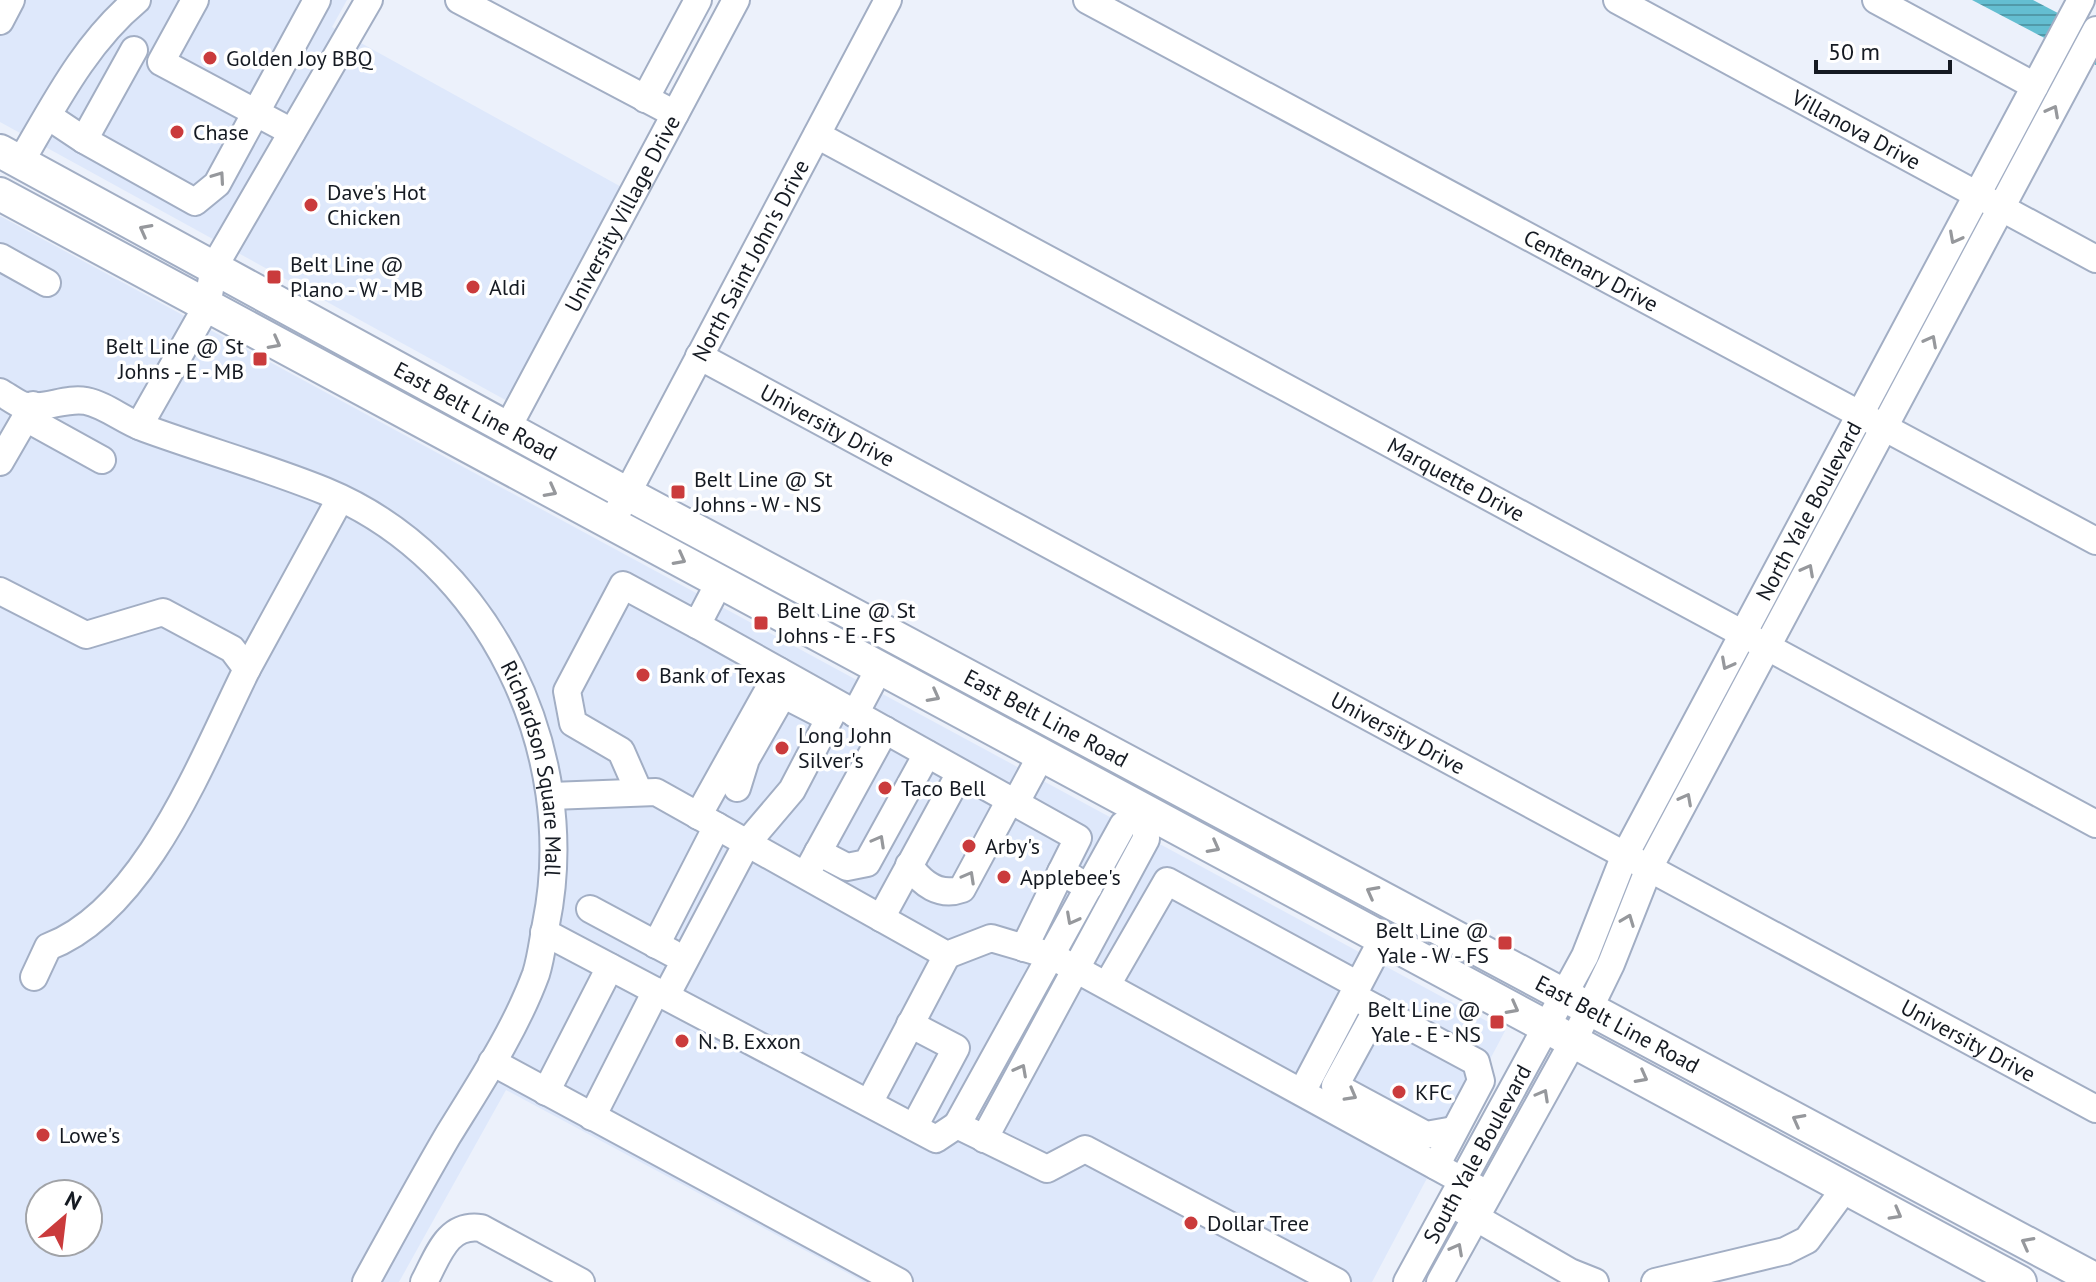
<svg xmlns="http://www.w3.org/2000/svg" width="2096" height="1282" viewBox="0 0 2096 1282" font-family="'PT Sans',sans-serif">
  <defs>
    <pattern id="water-rules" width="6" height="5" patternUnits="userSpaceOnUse" patternTransform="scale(2)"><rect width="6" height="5" fill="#64bed1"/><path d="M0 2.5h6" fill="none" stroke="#519aa9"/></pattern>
  </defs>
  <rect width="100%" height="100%" fill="#ecf1fb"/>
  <g fill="#dee8fb" fill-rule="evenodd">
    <path d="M0,0h347l-15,27 293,162 -114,214 -511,-281z"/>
    <path d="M0,216l1505,815 -133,251h-508l-358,-192 -107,192h-399zM40,1194h48v48h-48z"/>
  </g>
  <path fill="url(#water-rules)" d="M1972,0h61l63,33v32z"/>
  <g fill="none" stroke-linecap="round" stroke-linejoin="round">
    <g stroke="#a2aec4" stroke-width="30">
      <g id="minor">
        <path d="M195,0l-34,62 131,70"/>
        <path d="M459,0l216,114"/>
        <path id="s1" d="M1087,0l1009,541"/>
        <path id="s2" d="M1617,0l479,259"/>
        <path d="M1876,0l159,86"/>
        <path d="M0,21l11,-21"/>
        <path d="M645,99l53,-99"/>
        <path d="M48,116l36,24 111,62 22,-18 100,-184"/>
        <path id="s3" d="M817,135l1279,689"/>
        <path d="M84,140l50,-90"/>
        <path d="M20,163c34,-58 65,-120 117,-163"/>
        <path d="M0,257l47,26"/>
        <path id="s4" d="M699,356l1397,753"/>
        <path id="s5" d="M0,392c7,4 15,10 22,13 21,6 43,-8 64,-4 20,4 38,20 58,27 60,22 122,39 181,63 165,68 256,262 221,433 -3,16 -5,34 -10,50 -21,57 -57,111 -89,163 -28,48 -54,96 -81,145"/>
        <path d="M26,418l76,42"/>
        <path d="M139,426l68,-120 7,-39 155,-267"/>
        <path id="s6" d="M508,427l228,-427"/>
        <path d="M0,462l33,-57"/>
        <path id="s7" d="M612,522l276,-522"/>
        <path d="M0,591l86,44 77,-23 69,37 15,20c-44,88 -101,241 -199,278l-14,30"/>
        <path d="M697,625l381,213 -17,34 28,15"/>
        <path d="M247,669l93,-170"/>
        <path d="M855,714l25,-47"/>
        <path d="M737,788l9,-29 32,-56 8,-7 33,17"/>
        <path d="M639,792l-18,-41 -48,-28 -6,-32 56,-106 74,40 23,-44"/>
        <path d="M551,796l105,-4 291,163 44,-17 61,18 424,232"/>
        <path d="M1015,804l27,-50"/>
        <path d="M698,816l81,-145"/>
        <path d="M818,852l29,15 20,-4 60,-109"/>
        <path d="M811,865l74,-135"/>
        <path d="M909,865c13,19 31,32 53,24l48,-89"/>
        <path d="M590,909l82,44"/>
        <path d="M881,918l79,-145"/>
        <path d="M544,932l392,207 21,-14 90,44 38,-20 252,133"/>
        <path d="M656,945l61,-119"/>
        <path d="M1024,948l37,-76"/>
        <path d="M1107,985l60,-104 191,104"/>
        <path d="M666,996l81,-153 45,-53 45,-86"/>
        <path d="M1353,996l123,66 5,19 -45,85"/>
        <path d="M1377,1009l-42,77 91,49 28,-5"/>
        <path d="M910,1024l46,24 -42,79"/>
        <path d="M492,1062l407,220"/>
        <path d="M546,1092l64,-125"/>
        <path d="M1302,1092l81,-154"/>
        <path d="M869,1103l78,-148"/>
        <path d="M592,1117l64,-126"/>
        <path d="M957,1125l166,-300 22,-15"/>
        <path d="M984,1139l162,-300 -1,-29"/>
        <path d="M1461,1209l109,63 25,10"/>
        <path d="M424,1282c14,-26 23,-59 57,-54l100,54"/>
        <path id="s8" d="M1407,1282l178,-326 39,-99 457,-857"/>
        <path d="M1440,1282l134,-242 37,-76 38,-96 447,-838"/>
        <path d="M1655,1282l130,-31 22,-11 39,-53"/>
      </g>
    </g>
    <g stroke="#a2aec4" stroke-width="36">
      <g id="major">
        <path id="s9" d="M0,151l626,342 1470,787"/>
        <path d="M0,194l2020,1088"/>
      </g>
    </g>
    <use href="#minor" stroke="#fff" stroke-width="26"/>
    <use href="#major" stroke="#fff" stroke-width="32"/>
  </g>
  <defs><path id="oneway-chevron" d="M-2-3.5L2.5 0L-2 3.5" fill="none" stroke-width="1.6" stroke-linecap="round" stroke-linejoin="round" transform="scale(2)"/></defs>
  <g stroke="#96989c">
    <use href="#oneway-chevron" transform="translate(2053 111) rotate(-62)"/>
    <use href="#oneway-chevron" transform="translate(219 177) rotate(-55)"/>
    <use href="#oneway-chevron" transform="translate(145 230) rotate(-152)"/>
    <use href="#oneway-chevron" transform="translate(1955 238) rotate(118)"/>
    <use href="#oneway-chevron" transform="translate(1931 341) rotate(-62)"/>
    <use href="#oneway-chevron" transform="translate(275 343) rotate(28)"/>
    <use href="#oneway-chevron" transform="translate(551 491) rotate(28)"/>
    <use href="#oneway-chevron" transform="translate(680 559) rotate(28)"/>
    <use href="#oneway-chevron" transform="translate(1808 570) rotate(-62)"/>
    <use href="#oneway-chevron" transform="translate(1727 664) rotate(118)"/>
    <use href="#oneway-chevron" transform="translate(934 696) rotate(28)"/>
    <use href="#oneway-chevron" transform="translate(1686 799) rotate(-62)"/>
    <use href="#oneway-chevron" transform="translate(879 841) rotate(-61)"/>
    <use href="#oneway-chevron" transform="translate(1214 847) rotate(28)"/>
    <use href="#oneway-chevron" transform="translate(969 877) rotate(-61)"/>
    <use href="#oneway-chevron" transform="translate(1372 892) rotate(-152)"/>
    <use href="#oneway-chevron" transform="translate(1072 919) rotate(118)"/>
    <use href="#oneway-chevron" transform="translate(1628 920) rotate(-69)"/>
    <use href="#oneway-chevron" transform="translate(1513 1008) rotate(28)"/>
    <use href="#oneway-chevron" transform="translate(1021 1070) rotate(-62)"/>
    <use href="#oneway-chevron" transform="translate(1642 1077) rotate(28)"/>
    <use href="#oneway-chevron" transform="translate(1351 1095) rotate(29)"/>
    <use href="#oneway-chevron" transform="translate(1543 1095) rotate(-61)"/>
    <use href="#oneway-chevron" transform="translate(1798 1120) rotate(-152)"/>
    <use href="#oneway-chevron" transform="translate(1896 1214) rotate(29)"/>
    <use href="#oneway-chevron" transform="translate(2027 1243) rotate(-152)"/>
    <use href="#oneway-chevron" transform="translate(1457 1249) rotate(-62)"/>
  </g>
  <g fill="#ca3b3c" stroke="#fff" stroke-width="3">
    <circle cx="210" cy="58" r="8"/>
    <circle cx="177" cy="132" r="8"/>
    <circle cx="311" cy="205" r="8"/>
    <rect x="266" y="269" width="16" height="16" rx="4"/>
    <circle cx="473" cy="287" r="8"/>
    <rect x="252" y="351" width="16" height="16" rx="4"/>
    <rect x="670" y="484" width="16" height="16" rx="4"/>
    <rect x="753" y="615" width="16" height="16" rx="4"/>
    <circle cx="643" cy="675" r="8"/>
    <circle cx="782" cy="748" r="8"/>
    <circle cx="885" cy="788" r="8"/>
    <circle cx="969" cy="846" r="8"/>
    <circle cx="1004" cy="877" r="8"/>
    <rect x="1497" y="935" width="16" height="16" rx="4"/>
    <rect x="1489" y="1014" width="16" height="16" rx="4"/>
    <circle cx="682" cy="1041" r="8"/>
    <circle cx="1399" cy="1092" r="8"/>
    <circle cx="43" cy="1135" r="8"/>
    <circle cx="1191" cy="1223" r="8"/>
  </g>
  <g text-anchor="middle" stroke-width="7" stroke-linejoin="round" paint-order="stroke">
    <g font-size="22" fill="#151a22" stroke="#fff" text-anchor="start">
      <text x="226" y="66">Golden Joy BBQ</text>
      <text x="193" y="140">Chase</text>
      <text x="327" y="200">Dave's Hot<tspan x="327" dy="25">Chicken</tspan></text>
      <text x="290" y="272">Belt Line @<tspan x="290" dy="25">Plano - W - MB</tspan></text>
      <text x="489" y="295">Aldi</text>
      <text x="244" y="354" text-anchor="end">Belt Line @ St<tspan x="244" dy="25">Johns - E - MB</tspan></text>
      <text x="694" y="487">Belt Line @ St<tspan x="694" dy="25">Johns - W - NS</tspan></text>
      <text x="777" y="618">Belt Line @ St<tspan x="777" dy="25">Johns - E - FS</tspan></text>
      <text x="659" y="683">Bank of Texas</text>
      <text x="798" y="743">Long John<tspan x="798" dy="25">Silver's</tspan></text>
      <text x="901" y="796">Taco Bell</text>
      <text x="985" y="854">Arby's</text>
      <text x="1020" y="885">Applebee's</text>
      <text x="1489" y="938" text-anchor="end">Belt Line @<tspan x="1489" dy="25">Yale - W - FS</tspan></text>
      <text x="1481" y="1017" text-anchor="end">Belt Line @<tspan x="1481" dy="25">Yale - E - NS</tspan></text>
      <text x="698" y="1049">N. B. Exxon</text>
      <text x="1415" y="1100">KFC</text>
      <text x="59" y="1143">Lowe's</text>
      <text x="1207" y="1231">Dollar Tree</text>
    </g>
    <g font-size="22" fill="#151a22" stroke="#fff">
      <text dy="8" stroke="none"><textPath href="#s2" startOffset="272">Villanova Drive</textPath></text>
      <text dy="8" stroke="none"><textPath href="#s6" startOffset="242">University Village Drive</textPath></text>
      <text dy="8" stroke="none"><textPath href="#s7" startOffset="296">North Saint John's Drive</textPath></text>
      <text dy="8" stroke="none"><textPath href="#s1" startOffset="572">Centenary Drive</textPath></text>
      <text dy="8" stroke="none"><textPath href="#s9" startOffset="542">East Belt Line Road</textPath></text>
      <text dy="8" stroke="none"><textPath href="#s4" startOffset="146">University Drive</textPath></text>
      <text dy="8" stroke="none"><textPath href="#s3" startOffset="726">Marquette Drive</textPath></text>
      <text dy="8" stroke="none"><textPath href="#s8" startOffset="870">North Yale Boulevard</textPath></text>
      <text dy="8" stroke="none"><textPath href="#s9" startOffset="1190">East Belt Line Road</textPath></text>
      <text dy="8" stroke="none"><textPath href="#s4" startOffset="794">University Drive</textPath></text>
      <text dy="8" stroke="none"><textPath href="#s5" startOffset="712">Richardson Square Mall</textPath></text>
      <text dy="8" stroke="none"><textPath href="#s9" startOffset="1838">East Belt Line Road</textPath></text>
      <text dy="8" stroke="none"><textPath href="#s4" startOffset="1442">University Drive</textPath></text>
      <text dy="8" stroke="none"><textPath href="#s8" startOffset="146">South Yale Boulevard</textPath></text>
    </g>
  </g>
  <g transform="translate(64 1218) rotate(28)"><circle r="38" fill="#ffffff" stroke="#a1a3a7" stroke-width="2"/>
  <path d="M0-6L14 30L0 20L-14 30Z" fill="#ca3b3c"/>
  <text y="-12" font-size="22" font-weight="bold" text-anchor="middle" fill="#151a22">N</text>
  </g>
  <path d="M1816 60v12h134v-12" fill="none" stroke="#151a22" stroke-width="4"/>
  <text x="1828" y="60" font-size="24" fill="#151a22" stroke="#ffffff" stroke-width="6" paint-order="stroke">50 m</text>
</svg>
